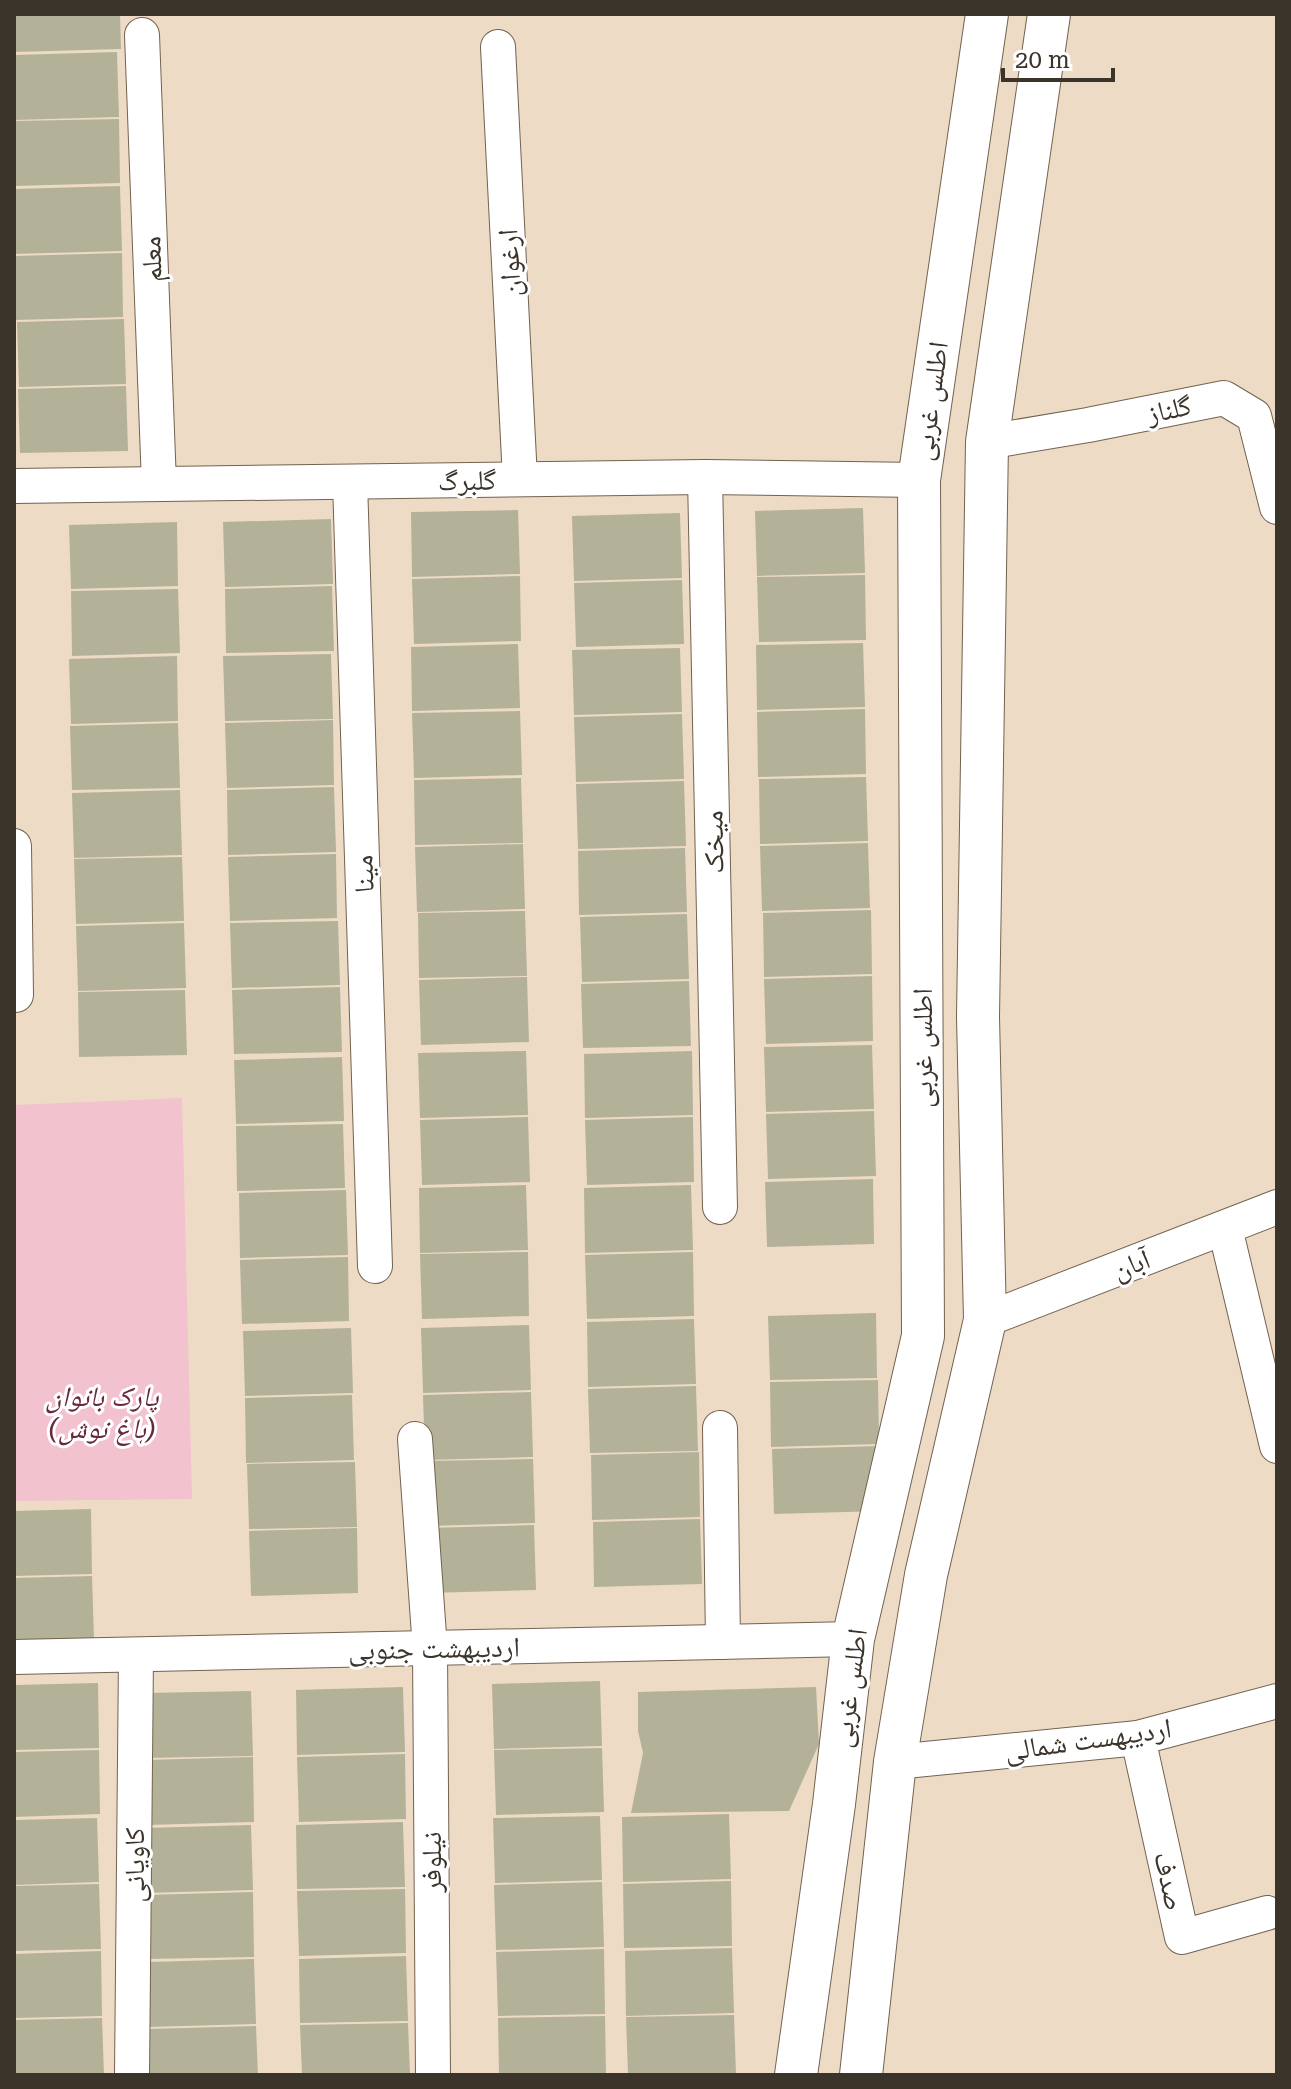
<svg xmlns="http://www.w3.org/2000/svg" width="1291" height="2089" viewBox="0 0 1291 2089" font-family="'Roboto Serif','Noto Naskh Arabic',serif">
  <rect width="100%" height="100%" fill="#eedbc6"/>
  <path fill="#f2c2ce" d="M182,1098l10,401 -178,2v-396z"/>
  <g fill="#b3b299">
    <path d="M14,14h106l1,35 -107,3z"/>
    <path d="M117,52l2,65 -105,3v-65z"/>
    <path d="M119,119l1,64 -106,3v-65z"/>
    <path d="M120,186l2,65 -108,3v-65z"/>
    <path d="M122,253l1,64 -107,3 -2,-64z"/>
    <path d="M124,319l2,65 -107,3 -2,-65z"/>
    <path d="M126,386l2,65 -108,2 -2,-64z"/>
    <path d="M863,508l2,65 -108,3 -2,-65z"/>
    <path d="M518,510l2,64 -108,3 -1,-65z"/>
    <path d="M680,513l2,65 -108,3 -2,-65z"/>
    <path d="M331,519l2,65 -108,3 -2,-65z"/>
    <path d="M177,522l1,64 -107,3 -2,-64z"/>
    <path d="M865,575l1,65 -107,2 -2,-65z"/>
    <path d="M520,576l1,65 -107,3 -2,-65z"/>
    <path d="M682,580l2,64 -108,3 -2,-64z"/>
    <path d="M332,586l2,65 -108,2 -1,-64z"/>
    <path d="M178,589l2,64 -108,3 -1,-65z"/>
    <path d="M863,643l2,64 -108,3 -1,-65z"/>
    <path d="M518,644l2,64 -108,3 -1,-64z"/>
    <path d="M680,648l2,64 -108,3 -2,-65z"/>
    <path d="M331,654l2,65 -108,2 -2,-65z"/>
    <path d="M177,656l1,65 -107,3 -2,-65z"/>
    <path d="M865,709l1,65 -108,3 -1,-65z"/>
    <path d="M520,711l2,64 -108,3 -2,-65z"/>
    <path d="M682,714l2,65 -108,3 -2,-65z"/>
    <path d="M333,720l1,65 -107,3 -2,-65z"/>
    <path d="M178,723l2,65 -108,2 -2,-64z"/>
    <path d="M866,777l2,64 -108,3 -1,-65z"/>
    <path d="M521,778l2,65 -108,2 -1,-65z"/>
    <path d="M684,781l2,65 -108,3 -2,-65z"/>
    <path d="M334,787l2,65 -108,3 -1,-65z"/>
    <path d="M180,790l2,65 -108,3 -2,-65z"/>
    <path d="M868,843l2,65 -108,3 -2,-65z"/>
    <path d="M523,844l2,65 -108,3 -2,-65z"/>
    <path d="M685,848l2,64 -108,3 -1,-64z"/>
    <path d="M336,854l1,64 -107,3 -2,-64z"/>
    <path d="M182,857l2,64 -108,3 -2,-65z"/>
    <path d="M871,910l1,64 -108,3 -1,-64z"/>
    <path d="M525,911l2,65 -108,2 -1,-65z"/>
    <path d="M687,914l2,65 -107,3 -2,-65z"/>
    <path d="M338,921l2,64 -108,3 -2,-65z"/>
    <path d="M184,923l2,65 -108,3 -2,-65z"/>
    <path d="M872,976l1,65 -107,3 -2,-65z"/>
    <path d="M527,977l2,65 -108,3 -2,-65z"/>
    <path d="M689,981l2,65 -108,2 -2,-64z"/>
    <path d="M340,987l2,65 -108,2 -2,-64z"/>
    <path d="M185,990l2,65 -108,2 -1,-65z"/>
    <path d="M872,1045l2,64 -108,3 -2,-65z"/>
    <path d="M526,1051l2,64 -108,3 -2,-65z"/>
    <path d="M692,1051l1,64 -108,3 -1,-64z"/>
    <path d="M342,1057l2,64 -108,3 -2,-64z"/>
    <path d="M874,1111l2,65 -108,3 -2,-65z"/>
    <path d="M528,1117l2,65 -108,3 -2,-65z"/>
    <path d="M693,1117l1,65 -107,3 -2,-65z"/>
    <path d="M343,1124l2,64 -108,3 -1,-65z"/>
    <path d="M873,1179l1,65 -107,3 -2,-65z"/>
    <path d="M526,1185l2,65 -108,3 -1,-65z"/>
    <path d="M691,1185l2,65 -108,3 -1,-65z"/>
    <path d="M346,1190l2,65 -108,3 -1,-65z"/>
    <path d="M528,1252l1,64 -107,3 -2,-65z"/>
    <path d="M693,1252l1,64 -107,3 -2,-64z"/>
    <path d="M348,1257l1,64 -107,3 -2,-64z"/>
    <path d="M876,1313l1,65 -107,2 -2,-64z"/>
    <path d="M694,1319l2,65 -108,3 -1,-65z"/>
    <path d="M529,1325l2,65 -108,3 -2,-65z"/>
    <path d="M351,1328l2,65 -108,3 -2,-65z"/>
    <path d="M878,1380l1,64 -108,3 -1,-65z"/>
    <path d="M696,1386l2,65 -108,2 -2,-64z"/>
    <path d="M531,1392l2,65 -108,3 -2,-65z"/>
    <path d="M352,1395l2,65 -108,3 -1,-65z"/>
    <path d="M880,1446l2,65 -108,3 -2,-65z"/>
    <path d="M699,1452l1,65 -108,3 -1,-65z"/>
    <path d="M533,1459l2,64 -108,3 -2,-65z"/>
    <path d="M355,1462l2,65 -108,2 -2,-65z"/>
    <path d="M91,1509l1,65 -78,2v-65z"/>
    <path d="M700,1519l2,65 -108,3 -1,-65z"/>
    <path d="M534,1525l2,65 -108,3 -1,-65z"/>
    <path d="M357,1528l1,65 -107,3 -2,-65z"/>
    <path d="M92,1576l2,64 -80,3v-65z"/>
    <path d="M600,1681l2,65 -108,3 -2,-65z"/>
    <path d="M98,1683l1,65 -85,2v-65z"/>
    <path d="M403,1687l2,65 -108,3 -1,-65z"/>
    <path d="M816,1687l3,57 -30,67 -158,2 12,-60 -5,-22v-39z"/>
    <path d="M251,1691l2,65 -108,2 -1,-65z"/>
    <path d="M602,1748l2,64 -108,3 -2,-65z"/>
    <path d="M99,1750l1,64 -86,3v-65z"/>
    <path d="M405,1754l1,65 -107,3 -2,-65z"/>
    <path d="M253,1757l1,65 -107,3 -2,-65z"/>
    <path d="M729,1814l2,65 -108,3 -1,-65z"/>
    <path d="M600,1816l2,64 -107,3 -2,-65z"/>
    <path d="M97,1818l2,64 -85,3v-65z"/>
    <path d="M403,1822l2,65 -108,2 -1,-64z"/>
    <path d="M251,1825l2,65 -108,3 -1,-65z"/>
    <path d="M731,1881l1,65 -108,2 -1,-64z"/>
    <path d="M602,1882l2,65 -108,3 -2,-65z"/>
    <path d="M99,1884l2,65 -87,2v-65z"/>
    <path d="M405,1889l1,64 -107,3 -2,-65z"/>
    <path d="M253,1892l1,65 -107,2 -2,-64z"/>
    <path d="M732,1948l2,65 -108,3 -1,-65z"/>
    <path d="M604,1949l1,65 -107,2 -2,-64z"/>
    <path d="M101,1951l1,65 -88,2v-64z"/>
    <path d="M406,1956l2,65 -108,2 -1,-64z"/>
    <path d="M254,1959l2,65 -108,3 -1,-65z"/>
    <path d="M734,2015l2,60h-108l-2,-58z"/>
    <path d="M605,2016l1,59h-107l-1,-57z"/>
    <path d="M102,2018l2,57h-90v-55z"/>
    <path d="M408,2023l2,52h-108l-2,-50z"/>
    <path d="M256,2026l2,49h-108l-2,-46z"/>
  </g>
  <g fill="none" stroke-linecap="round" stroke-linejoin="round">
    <g stroke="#736250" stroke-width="36">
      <g id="minor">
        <path d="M142,35l17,449"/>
        <path d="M498,47l22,432"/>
        <path d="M987,442l101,-17 136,-27 30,18 23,91"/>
        <path d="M705,477l15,730"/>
        <path d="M350,482l25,784"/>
        <path d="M14,486l691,-9 214,3"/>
        <path d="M14,846l2,149"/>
        <path d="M1225,1228l52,218"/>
        <path d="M985,1320l292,-113"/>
        <path d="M720,1428l3,214"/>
        <path d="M415,1439l15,210 3,426"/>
        <path d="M14,1657l839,-18"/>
        <path d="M1138,1738l44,199 85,-24"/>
        <path d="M895,1762l243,-24 139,-37"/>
        <path d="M132,2075l4,-420"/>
      </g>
    </g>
    <g stroke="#736250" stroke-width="44">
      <g id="tertiary">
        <path d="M796,2075l38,-271 19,-165 70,-303 -4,-856 68,-466"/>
        <path d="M861,2075l34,-313 31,-187 59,-255 -7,-303 9,-575 62,-428"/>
      </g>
    </g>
    <use href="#minor" stroke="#fff" stroke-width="34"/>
    <use href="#tertiary" stroke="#fff" stroke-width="42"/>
  </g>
  <g text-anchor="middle" stroke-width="6" stroke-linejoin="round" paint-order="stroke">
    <g font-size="28" fill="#3b342b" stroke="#fff">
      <text transform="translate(151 259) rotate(-92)" y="10">معلم</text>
      <text transform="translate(509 263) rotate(-93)" y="10">ارغوان</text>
      <text transform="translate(930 401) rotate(-82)" y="10">اطلس غربی</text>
      <text transform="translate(1169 409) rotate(-12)" y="10">گلناز</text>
      <text transform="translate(467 480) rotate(-1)" y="10">گلبرگ</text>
      <text transform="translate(713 842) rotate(-91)" y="10">میخک</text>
      <text transform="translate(363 874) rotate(-92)" y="10">مینا</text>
      <text transform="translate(922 1048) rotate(-90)" y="10">اطلس غربی</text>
      <text transform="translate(1131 1264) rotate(-21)" y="10">آبان</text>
      <text transform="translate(434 1648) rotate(-1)" y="10">اردیبهشت جنوبی</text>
      <text transform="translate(849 1688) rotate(-82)" y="10">اطلس غربی</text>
      <text transform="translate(1088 1739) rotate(-8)" y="10">اردیبهست شمالی</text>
      <text transform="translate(431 1862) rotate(-90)" y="10">نیلوفر</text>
      <text transform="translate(134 1865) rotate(-90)" y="10">کاویانی</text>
      <text transform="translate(1170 1881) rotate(78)" y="10">صدف</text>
    </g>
    <g font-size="28" font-style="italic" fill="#67273c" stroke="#fff">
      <text x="102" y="1406">پارک بانوان<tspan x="102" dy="32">(باغ نوش)</tspan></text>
    </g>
  </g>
  <rect width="1291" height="2089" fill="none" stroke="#3b342b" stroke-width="32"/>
  <path d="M1003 68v12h110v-12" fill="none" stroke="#3b342b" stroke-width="4"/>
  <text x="1015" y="68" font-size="24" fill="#3b342b" stroke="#ffffff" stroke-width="6" paint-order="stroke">20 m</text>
</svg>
